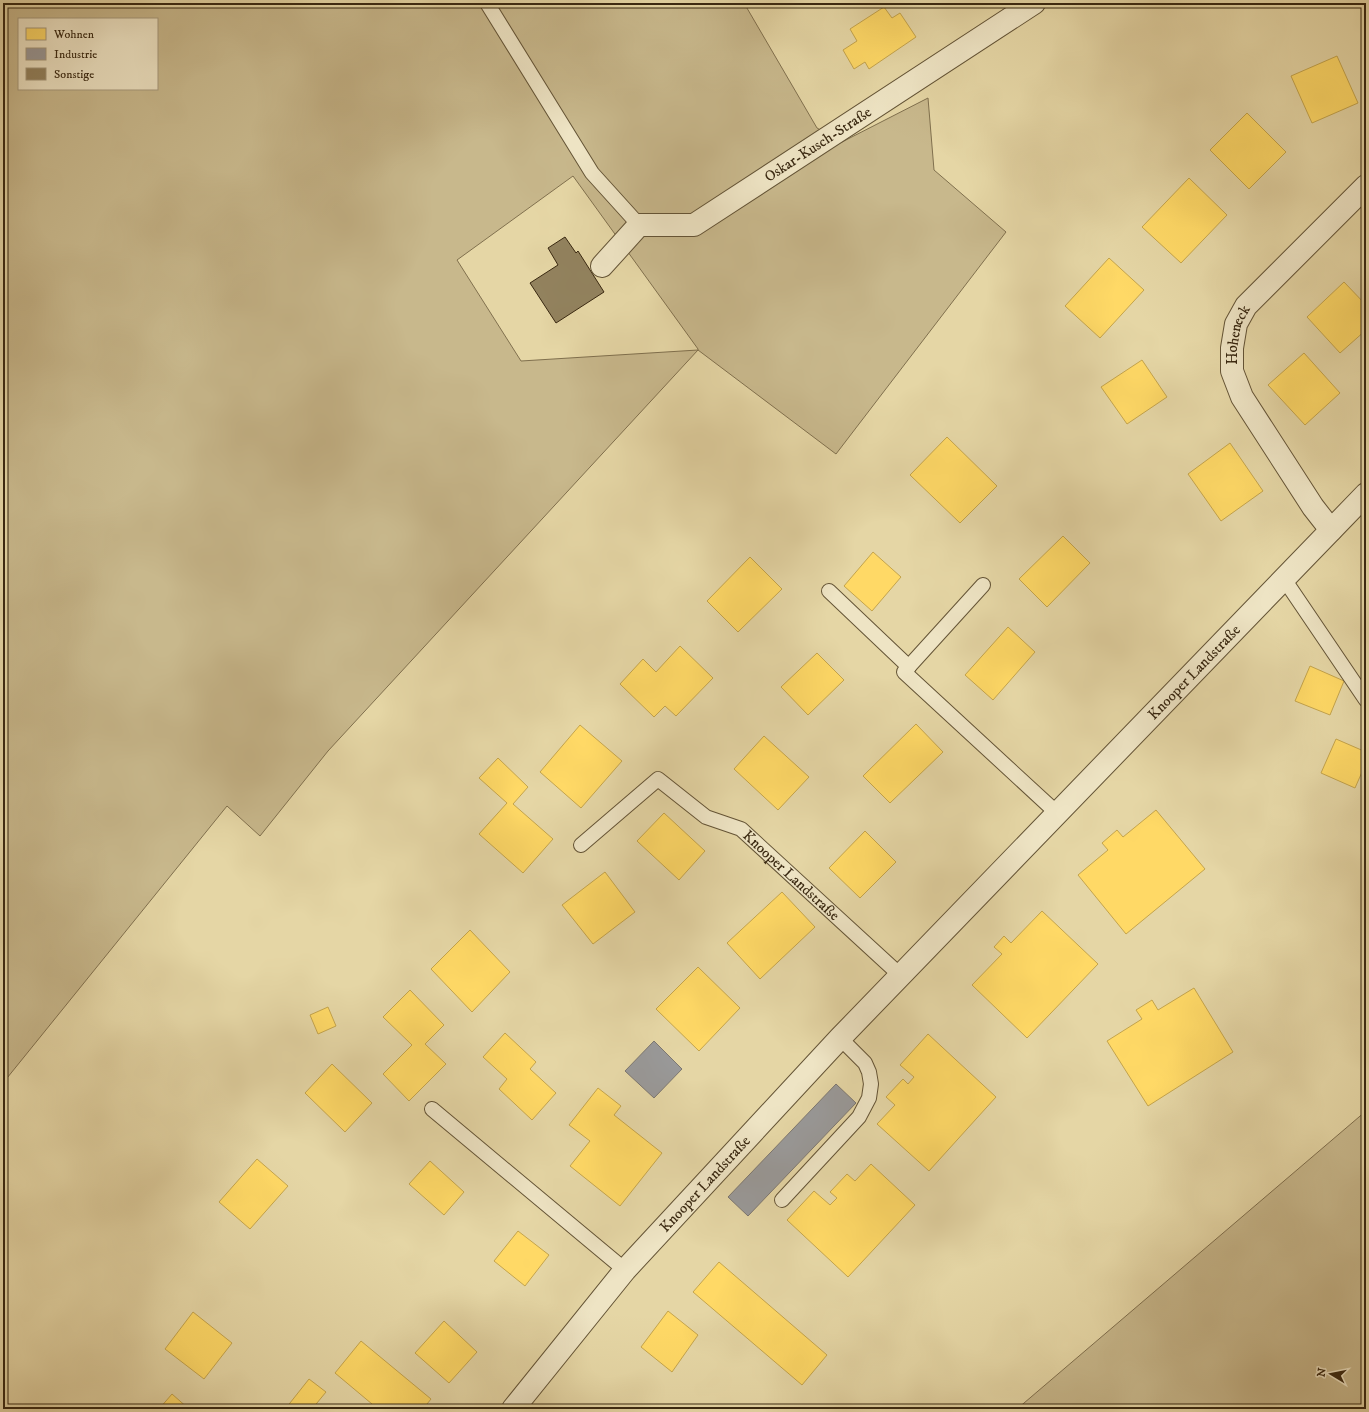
<svg xmlns="http://www.w3.org/2000/svg" width="1369" height="1412" viewBox="0 0 1369 1412" font-family="'IM FELL DW Pica',serif">
  <rect width="100%" height="100%" fill="#e5d6a5"/>
  <filter id="stains"><feTurbulence type="fractalNoise" baseFrequency=".005" numOctaves="4"/><feColorMatrix values="0 0 0 0 .2 0 0 0 0 .09 0 0 0 0 .02 0 0 0 .5 -.17"/></filter>
  <radialGradient id="worn" r=".72"><stop offset=".6" stop-color="#630" stop-opacity="0"/><stop offset="1" stop-color="#630" stop-opacity=".3"/></radialGradient>
  <g fill="#c8b88c" stroke="#80704e" fill-rule="evenodd">
    <path d="M3,3h741l73,125 25,14 86,-44 6,72 72,62 -170,222 -138,-104 -370,401 -68,85 -33,-30 -224,277zM19,19h138v70h-138zM573,176l125,173v1l-177,11 -64,-101z"/>
    <path d="M1366,1111v298h-349z"/>
  </g>
  <g fill="#ffd966" stroke="#c4a44c">
    <path d="M884,7l8,11 8,-5 16,24 -47,32 -4,-7 -11,7 -11,-19 14,-9 -7,-12z"/>
    <path d="M1337,56l21,47 -46,20 -21,-47z"/>
    <path d="M1247,113l39,39 -37,37 -39,-39z"/>
    <path d="M1189,178l38,37 -46,48 -39,-36z"/>
    <path d="M1109,258l35,32 -44,48 -35,-32z"/>
    <path d="M1344,282l22,23v25l-26,23 -33,-36z"/>
    <path d="M1304,353l36,40 -35,32 -37,-40z"/>
    <path d="M1142,360l25,37 -40,27 -26,-37z"/>
    <path d="M947,437l50,49 -37,37 -50,-48z"/>
    <path d="M1230,443l33,48 -42,30 -33,-47z"/>
    <path d="M1063,536l27,27 -43,44 -28,-28z"/>
    <path d="M873,552l28,25 -29,34 -28,-25z"/>
    <path d="M750,557l32,32 -44,43 -31,-31z"/>
    <path d="M1008,627l27,25 -42,48 -28,-25z"/>
    <path d="M680,646l33,32 -37,38 -11,-10 -11,11 -34,-33 23,-25 13,13z"/>
    <path d="M817,653l27,27 -36,35 -27,-28z"/>
    <path d="M1310,666l34,15 -14,34 -35,-14z"/>
    <path d="M916,724l27,28 -53,51 -27,-27z"/>
    <path d="M580,725l42,36 -41,47 -41,-36z"/>
    <path d="M764,736l45,41 -31,33 -44,-41z"/>
    <path d="M1336,739l30,13v11l-11,25 -34,-15z"/>
    <path d="M498,758l30,29 -15,17 40,35 -30,34 -44,-39 28,-31 -28,-25z"/>
    <path d="M1156,810l49,59 -79,65 -48,-59 30,-25 -6,-7 15,-13 6,7z"/>
    <path d="M664,813l41,38 -26,29 -42,-39z"/>
    <path d="M865,831l31,31 -36,36 -31,-30z"/>
    <path d="M605,872l30,40 -42,32 -31,-39z"/>
    <path d="M782,892l33,35 -55,52 -33,-36z"/>
    <path d="M1042,911l56,53 -71,74 -55,-53 30,-31 -8,-7 10,-11 7,7z"/>
    <path d="M470,930l40,42 -38,40 -41,-43z"/>
    <path d="M698,967l42,41 -41,43 -43,-42z"/>
    <path d="M1194,988l39,64 -85,54 -41,-65 35,-22 -6,-9 16,-10 6,10z"/>
    <path d="M410,990l34,35 -19,19 21,20 -37,37 -26,-27 29,-29 -29,-28z"/>
    <path d="M328,1007l8,19 -18,8 -8,-19z"/>
    <path d="M505,1033l31,29 -6,7 26,24 -24,27 -33,-31 8,-10 -24,-22z"/>
    <path d="M928,1034l68,63 -67,74 -52,-47 18,-19 -9,-8 17,-18 5,5 6,-7 -14,-12z"/>
    <path d="M332,1064l40,39 -27,29 -40,-39z"/>
    <path d="M598,1088l23,18 -7,9 48,38 -42,53 -50,-40 20,-25 -21,-16z"/>
    <path d="M257,1159l31,27 -38,43 -31,-27z"/>
    <path d="M430,1161l34,31 -20,23 -35,-31z"/>
    <path d="M871,1164l44,41 -67,72 -61,-57 27,-29 16,14 7,-7 -7,-6 17,-18 8,7z"/>
    <path d="M518,1231l31,24 -24,31 -31,-25z"/>
    <path d="M719,1262l108,93 -25,30 -109,-93z"/>
    <path d="M668,1311l30,24 -26,37 -31,-25z"/>
    <path d="M193,1312l39,31 -28,36 -39,-30z"/>
    <path d="M444,1321l33,31 -28,31 -34,-30z"/>
    <path d="M361,1341l70,58 -8,10h-55l4,-5 -37,-31z"/>
    <path d="M309,1379l17,13 -14,17h-24l-2,-1z"/>
    <path d="M172,1394l17,15h-30z"/>
  </g>
  <g fill="#999" stroke="#7c7770">
    <path d="M654,1041l28,28 -28,29 -29,-27z"/>
    <path d="M836,1084l20,19 -108,113 -20,-19z"/>
  </g>
  <path fill="#92825e" stroke="#392811" d="M565,237l11,16 2,-2 26,41 -48,31 -26,-40 28,-18 -10,-17z"/>
  <g fill="none" stroke-linecap="round" stroke-linejoin="round">
    <g stroke="#645436" stroke-width="16">
      <g id="service">
        <path d="M487,3l105,170 47,52"/>
        <path d="M1284,579l82,121"/>
        <path d="M983,585l-79,87 154,142"/>
        <path d="M829,591l80,76"/>
        <path id="s1" d="M581,845l77,-66 48,38 35,12 159,146"/>
        <path d="M432,1109l193,161"/>
        <path d="M782,1200l77,-83 10,-19 2,-14 -2,-12 -4,-9 -25,-25"/>
      </g>
    </g>
    <g stroke="#645436" stroke-width="24">
      <g id="minor">
        <path id="s2" d="M602,266l37,-41h55l340,-222"/>
        <path id="s3" d="M1331,530l-18,-23 -71,-110 -10,-26v-23l4,-24 10,-18 120,-120"/>
      </g>
    </g>
    <g stroke="#645436" stroke-width="24">
      <g id="tertiary">
        <path id="s4" d="M513,1409l112,-139 215,-232 526,-544"/>
      </g>
    </g>
    <use href="#service" stroke="#eee4c4" stroke-width="14"/>
    <use href="#minor" stroke="#eee4c4" stroke-width="22"/>
    <use href="#tertiary" stroke="#eee4c4" stroke-width="22"/>
  </g>
  <g text-anchor="middle" stroke-width="4" stroke-linejoin="round" paint-order="stroke">
    <g font-size="15" fill="#392811" stroke="#eee4c4">
      <text dy="5" stroke="none"><textPath href="#s2" startOffset="258">Oskar-Kusch-Straße</textPath></text>
      <text dy="5" stroke="none"><textPath href="#s3" startOffset="225">Hoheneck</textPath></text>
      <text dy="5" stroke="none"><textPath href="#s4" startOffset="1004">Knooper Landstraße</textPath></text>
      <text dy="5" stroke="none"><textPath href="#s1" startOffset="268">Knooper Landstraße</textPath></text>
      <text dy="5" stroke="none"><textPath href="#s4" startOffset="296">Knooper Landstraße</textPath></text>
    </g>
  </g>
  <rect width="1369" height="1412" fill="none" stroke="#e5d6a5" stroke-width="16"/>
  <rect x="4" y="4" width="1361" height="1404" fill="none" stroke="#392811" stroke-width="2"/>
  <rect x="8" y="8" width="1353" height="1396" fill="none" stroke="#392811"/>
  <rect x="18" y="18" width="140" height="72" fill="#eee4c4" stroke="#a6997c"/>
  <rect x="26" y="28" width="20" height="12" fill="#ffd966" stroke="#a6997c"/>
  <text x="54" y="38" font-size="12" fill="#392811">Wohnen</text>
  <rect x="26" y="48" width="20" height="12" fill="#999999" stroke="#a6997c"/>
  <text x="54" y="58" font-size="12" fill="#392811">Industrie</text>
  <rect x="26" y="68" width="20" height="12" fill="#92825e" stroke="#a6997c"/>
  <text x="54" y="78" font-size="12" fill="#392811">Sonstige</text>
  <g transform="translate(1331 1374) rotate(280)" stroke="#eee4c4" stroke-width="3" paint-order="stroke">
  <path d="M0-3L7 15L0 10L-7 15Z" fill="#392811"/>
  <text y="-6" font-size="11" font-weight="bold" text-anchor="middle" fill="#392811">N</text>
  </g>
  <rect width="100%" height="100%" filter="url(#stains)"/>
  <rect width="100%" height="100%" fill="url(#worn)"/>
</svg>
